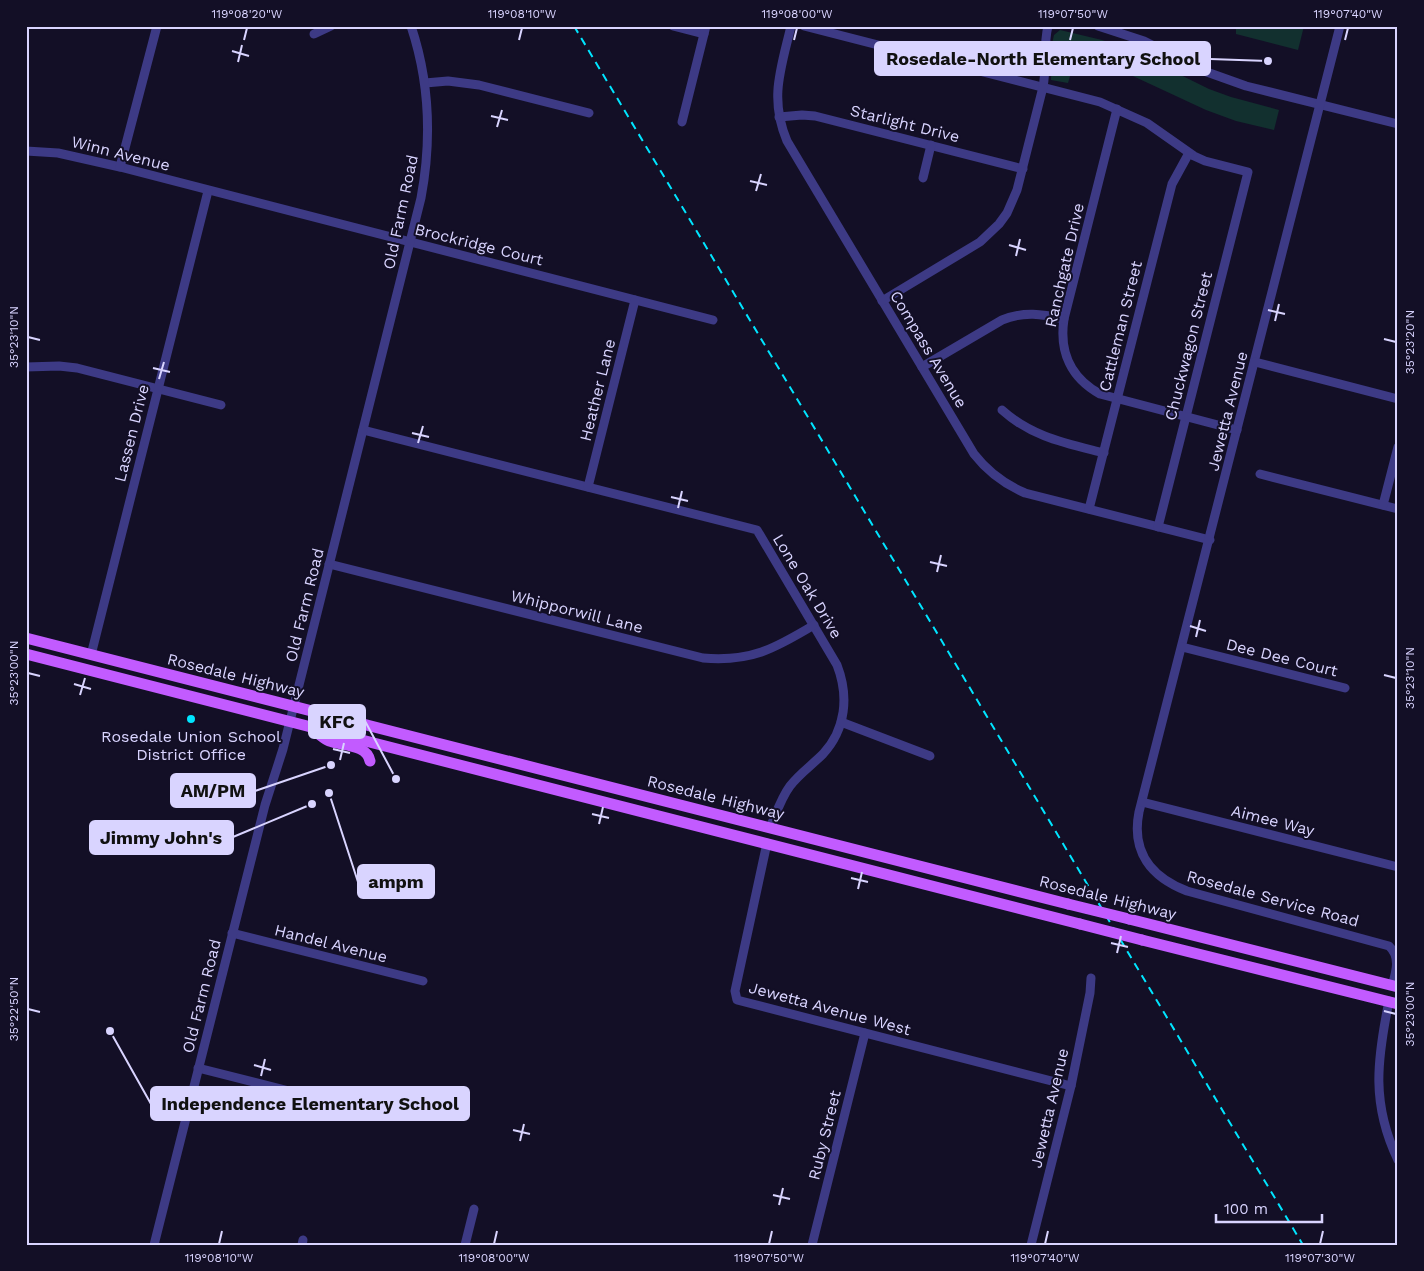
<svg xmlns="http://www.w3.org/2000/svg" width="1424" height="1271" viewBox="0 0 1424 1271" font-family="'Work Sans',sans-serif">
  <rect width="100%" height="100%" fill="#130f26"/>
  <g fill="#12302f">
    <path d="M1236,26h68l-6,24 -62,-16z"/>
    <path d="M1060,30l42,10 26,9 81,40 22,8 48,13 -5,20 -38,-9 -30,-11 -86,-40 2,-7 -45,-11 -9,31 -17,-3 1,-36 2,-9z"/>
  </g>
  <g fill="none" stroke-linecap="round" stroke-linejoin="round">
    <g stroke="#3d3a85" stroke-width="9">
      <path d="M673,26l31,8"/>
      <path d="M791,26c-10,43 -22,72 -4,115l187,313c14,18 30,30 51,39l185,47"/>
      <path d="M804,26l296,76 47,21 47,33 11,5 43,11 -90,355"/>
      <path d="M1098,26l46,15 60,30 42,15 152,38"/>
      <path d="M1340,26l-201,786c-8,40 12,65 48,79l202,55c12,11 7,26 3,40"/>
      <path d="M314,34l17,-8"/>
      <path d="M425,83l23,-2 31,4 110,28"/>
      <path d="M1117,109l-53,210c-5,33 7,59 36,75l137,36"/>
      <path d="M779,117l23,-2 13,1 208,53"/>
      <path d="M682,122l24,-96"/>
      <path d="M26,151l32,2 62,14 593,153"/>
      <path d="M120,167l37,-141"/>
      <path d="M923,178l8,-33"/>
      <path d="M882,301l98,-59 19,-18 8,-11 10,-23 26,-103c4,-20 0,-41 5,-61"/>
      <path d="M1255,362l143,37"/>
      <path d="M26,367l33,-1 18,2 144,37"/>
      <path d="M922,367l80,-47c22,-9 40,-6 62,-1"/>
      <path d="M1002,410c30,27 63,33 102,43"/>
      <path d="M363,430l394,100 80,135c12,31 9,64 -14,89 -11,11 -24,20 -33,32 -9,12 -14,28 -20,42"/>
      <path d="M1260,474l138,35"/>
      <path d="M588,487l47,-187"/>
      <path d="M1383,505l15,-58"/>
      <path d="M1089,509l83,-325 17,-31"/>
      <path d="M329,564l374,94c48,4 71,-9 111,-33"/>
      <path d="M1182,647l163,41"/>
      <path d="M91,655l117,-464"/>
      <path d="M841,722l89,34"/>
      <path d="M1142,802l256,65"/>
      <path d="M767,843l-32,148 2,9 334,86"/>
      <path d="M232,933l191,48"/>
      <path d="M1389,1001c-12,59 -18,103 9,159"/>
      <path d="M198,1068l189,48"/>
      <path d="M154,1245l111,-440 18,-56 138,-551c11,-59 9,-115 -10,-172"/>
      <path d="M302,1245l1,-5"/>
      <path d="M465,1245l9,-36"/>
      <path d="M812,1245l53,-212"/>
      <path d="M1031,1245l40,-159 19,-93 1,-15"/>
    </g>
    <g stroke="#c25bff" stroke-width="11">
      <path d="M26,638l1042,266"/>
      <path d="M26,654l1054,270"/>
      <path d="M313,730c5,3 11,9 16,11 13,5 38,3 41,20"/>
      <path d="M1129,919l269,68"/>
      <path d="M1142,940l256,64"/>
    </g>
    <path stroke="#00e5ff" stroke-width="2" stroke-dasharray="8 6" stroke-linecap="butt" d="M574,26l729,1219"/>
    <g stroke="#c25bff" stroke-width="11">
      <path d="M1068,904l61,15"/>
      <path d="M1080,924l62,16"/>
    </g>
  </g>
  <path fill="none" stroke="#d9d4ff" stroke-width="2" d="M244,40l3,-12M519,40l3,-12M794,40l3,-12M1070,40l3,-12M1345,40l3,-12M232,51l17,5M238,62l4,-17M491,116l17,4M497,127l5,-17M750,181l17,4M756,191l5,-17M1009,245l17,5M1016,256l4,-17M1268,310l17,4M1275,321l4,-17M28,337l12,3M1384,339l12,3M153,368l17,4M159,379l5,-17M412,433l17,4M418,443l5,-17M671,497l17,4M678,508l4,-17M930,562l17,4M937,572l4,-17M1190,626l16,5M1196,637l4,-17M28,673l12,3M1384,675l12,3M74,684l17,5M80,695l5,-17M333,749l17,4M340,760l4,-17M592,814l17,4M599,824l4,-17M851,878l17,4M858,889l4,-17M1111,943l17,4M1117,953l4,-17M28,1009l12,3M1384,1011l12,3M254,1065l17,5M261,1076l4,-17M513,1130l17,4M520,1141l4,-17M773,1195l17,4M779,1205l4,-17M219,1244l3,-13M494,1244l3,-13M769,1244l3,-13M1045,1244l3,-13M1320,1244l3,-13"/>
  <circle fill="#00e5ff" stroke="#130f26" stroke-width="2" cx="191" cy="719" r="5"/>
  <g text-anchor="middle" stroke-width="4" stroke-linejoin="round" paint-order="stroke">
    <g font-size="16" fill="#d9d4ff" stroke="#130f26">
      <text transform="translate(905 123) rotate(14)" y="6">Starlight Drive</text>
      <text transform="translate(121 153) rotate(14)" y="6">Winn Avenue</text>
      <text transform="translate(400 212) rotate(-78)" y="6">Old Farm Road</text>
      <text transform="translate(479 244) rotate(14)" y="6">Brockridge Court</text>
      <text transform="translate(1064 265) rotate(-77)" y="6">Ranchgate Drive</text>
      <text transform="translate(1120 326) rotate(-76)" y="6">Cattleman Street</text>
      <text transform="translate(1188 346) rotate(-76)" y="6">Chuckwagon Street</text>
      <text transform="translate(929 349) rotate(59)" y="6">Compass Avenue</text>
      <text transform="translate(597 390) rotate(-76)" y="6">Heather Lane</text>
      <text transform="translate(1227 411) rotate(-76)" y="6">Jewetta Avenue</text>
      <text transform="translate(131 433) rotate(-76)" y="6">Lassen Drive</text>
      <text transform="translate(808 586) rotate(59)" y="6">Lone Oak Drive</text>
      <text transform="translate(304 605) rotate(-76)" y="6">Old Farm Road</text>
      <text transform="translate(577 611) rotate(14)" y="6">Whipporwill Lane</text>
      <text transform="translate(1282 657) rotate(14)" y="6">Dee Dee Court</text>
      <text transform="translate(236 675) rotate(14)" y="6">Rosedale Highway</text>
      <text transform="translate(716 797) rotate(14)" y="6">Rosedale Highway</text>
      <text transform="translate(1273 820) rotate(14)" y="6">Aimee Way</text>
      <text transform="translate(1108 897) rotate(14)" y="6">Rosedale Highway</text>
      <text transform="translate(1273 898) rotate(15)" y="6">Rosedale Service Road</text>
      <text transform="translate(331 943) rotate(14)" y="6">Handel Avenue</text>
      <text transform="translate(201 996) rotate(-76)" y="6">Old Farm Road</text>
      <text transform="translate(830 1008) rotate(15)" y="6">Jewetta Avenue West</text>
      <text transform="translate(1049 1108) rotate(-77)" y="6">Jewetta Avenue</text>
      <text transform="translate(824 1135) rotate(-76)" y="6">Ruby Street</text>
    </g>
    <g font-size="16" fill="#d9d4ff" stroke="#130f26">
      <text x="191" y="742">Rosedale Union School<tspan x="191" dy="18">District Office</tspan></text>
    </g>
  </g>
  <path fill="none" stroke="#d9d4ff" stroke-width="2" d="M1268 61L1210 59M396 779L365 721M331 765L255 791M312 804L233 837M329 793L358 882M110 1031L151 1104"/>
  <g fill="#d9d4ff" stroke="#130f26" stroke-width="2">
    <circle cx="1268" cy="61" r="5"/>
    <circle cx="396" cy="779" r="5"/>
    <circle cx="331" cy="765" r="5"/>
    <circle cx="312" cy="804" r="5"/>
    <circle cx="329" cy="793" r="5"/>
    <circle cx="110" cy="1031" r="5"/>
  </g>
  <g fill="#d9d4ff" stroke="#d9d4ff" stroke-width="2">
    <rect x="875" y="42" width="335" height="33" rx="5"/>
    <rect x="309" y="705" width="56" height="33" rx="5"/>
    <rect x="171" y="774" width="84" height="33" rx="5"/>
    <rect x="90" y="821" width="143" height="33" rx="5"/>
    <rect x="358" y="865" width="76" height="33" rx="5"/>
    <rect x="151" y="1087" width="318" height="33" rx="5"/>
  </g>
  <g font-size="18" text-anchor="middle" font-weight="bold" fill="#111">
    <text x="1043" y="65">Rosedale-North Elementary School</text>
    <text x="337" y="728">KFC</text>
    <text x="213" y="797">AM/PM</text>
    <text x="161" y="844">Jimmy John's</text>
    <text x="396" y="888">ampm</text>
    <text x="310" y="1110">Independence Elementary School</text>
  </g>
  <rect width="1424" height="1271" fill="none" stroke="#130f26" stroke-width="55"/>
  <path d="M1216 1214v8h106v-8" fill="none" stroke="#d9d4ff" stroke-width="2.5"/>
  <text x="1224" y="1214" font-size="15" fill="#d9d4ff" stroke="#130f26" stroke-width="4" paint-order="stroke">100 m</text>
  <rect x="28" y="28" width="1368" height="1216" fill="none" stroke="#d9d4ff" stroke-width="2"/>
  <g font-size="12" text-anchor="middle" fill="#d9d4ff">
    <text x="247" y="18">119°08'20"W</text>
    <text x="522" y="18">119°08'10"W</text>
    <text x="797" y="18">119°08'00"W</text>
    <text x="1073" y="18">119°07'50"W</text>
    <text x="1348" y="18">119°07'40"W</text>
    <text transform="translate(14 337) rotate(-90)" y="4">35°23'10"N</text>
    <text transform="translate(1410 342) rotate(-90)" y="4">35°23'20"N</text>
    <text transform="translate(14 673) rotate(-90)" y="4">35°23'00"N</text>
    <text transform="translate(1410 678) rotate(-90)" y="4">35°23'10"N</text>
    <text transform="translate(14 1009) rotate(-90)" y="4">35°22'50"N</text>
    <text transform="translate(1410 1014) rotate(-90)" y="4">35°23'00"N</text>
    <text x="219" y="1262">119°08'10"W</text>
    <text x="494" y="1262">119°08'00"W</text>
    <text x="769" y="1262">119°07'50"W</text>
    <text x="1045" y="1262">119°07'40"W</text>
    <text x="1320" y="1262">119°07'30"W</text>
  </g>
</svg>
